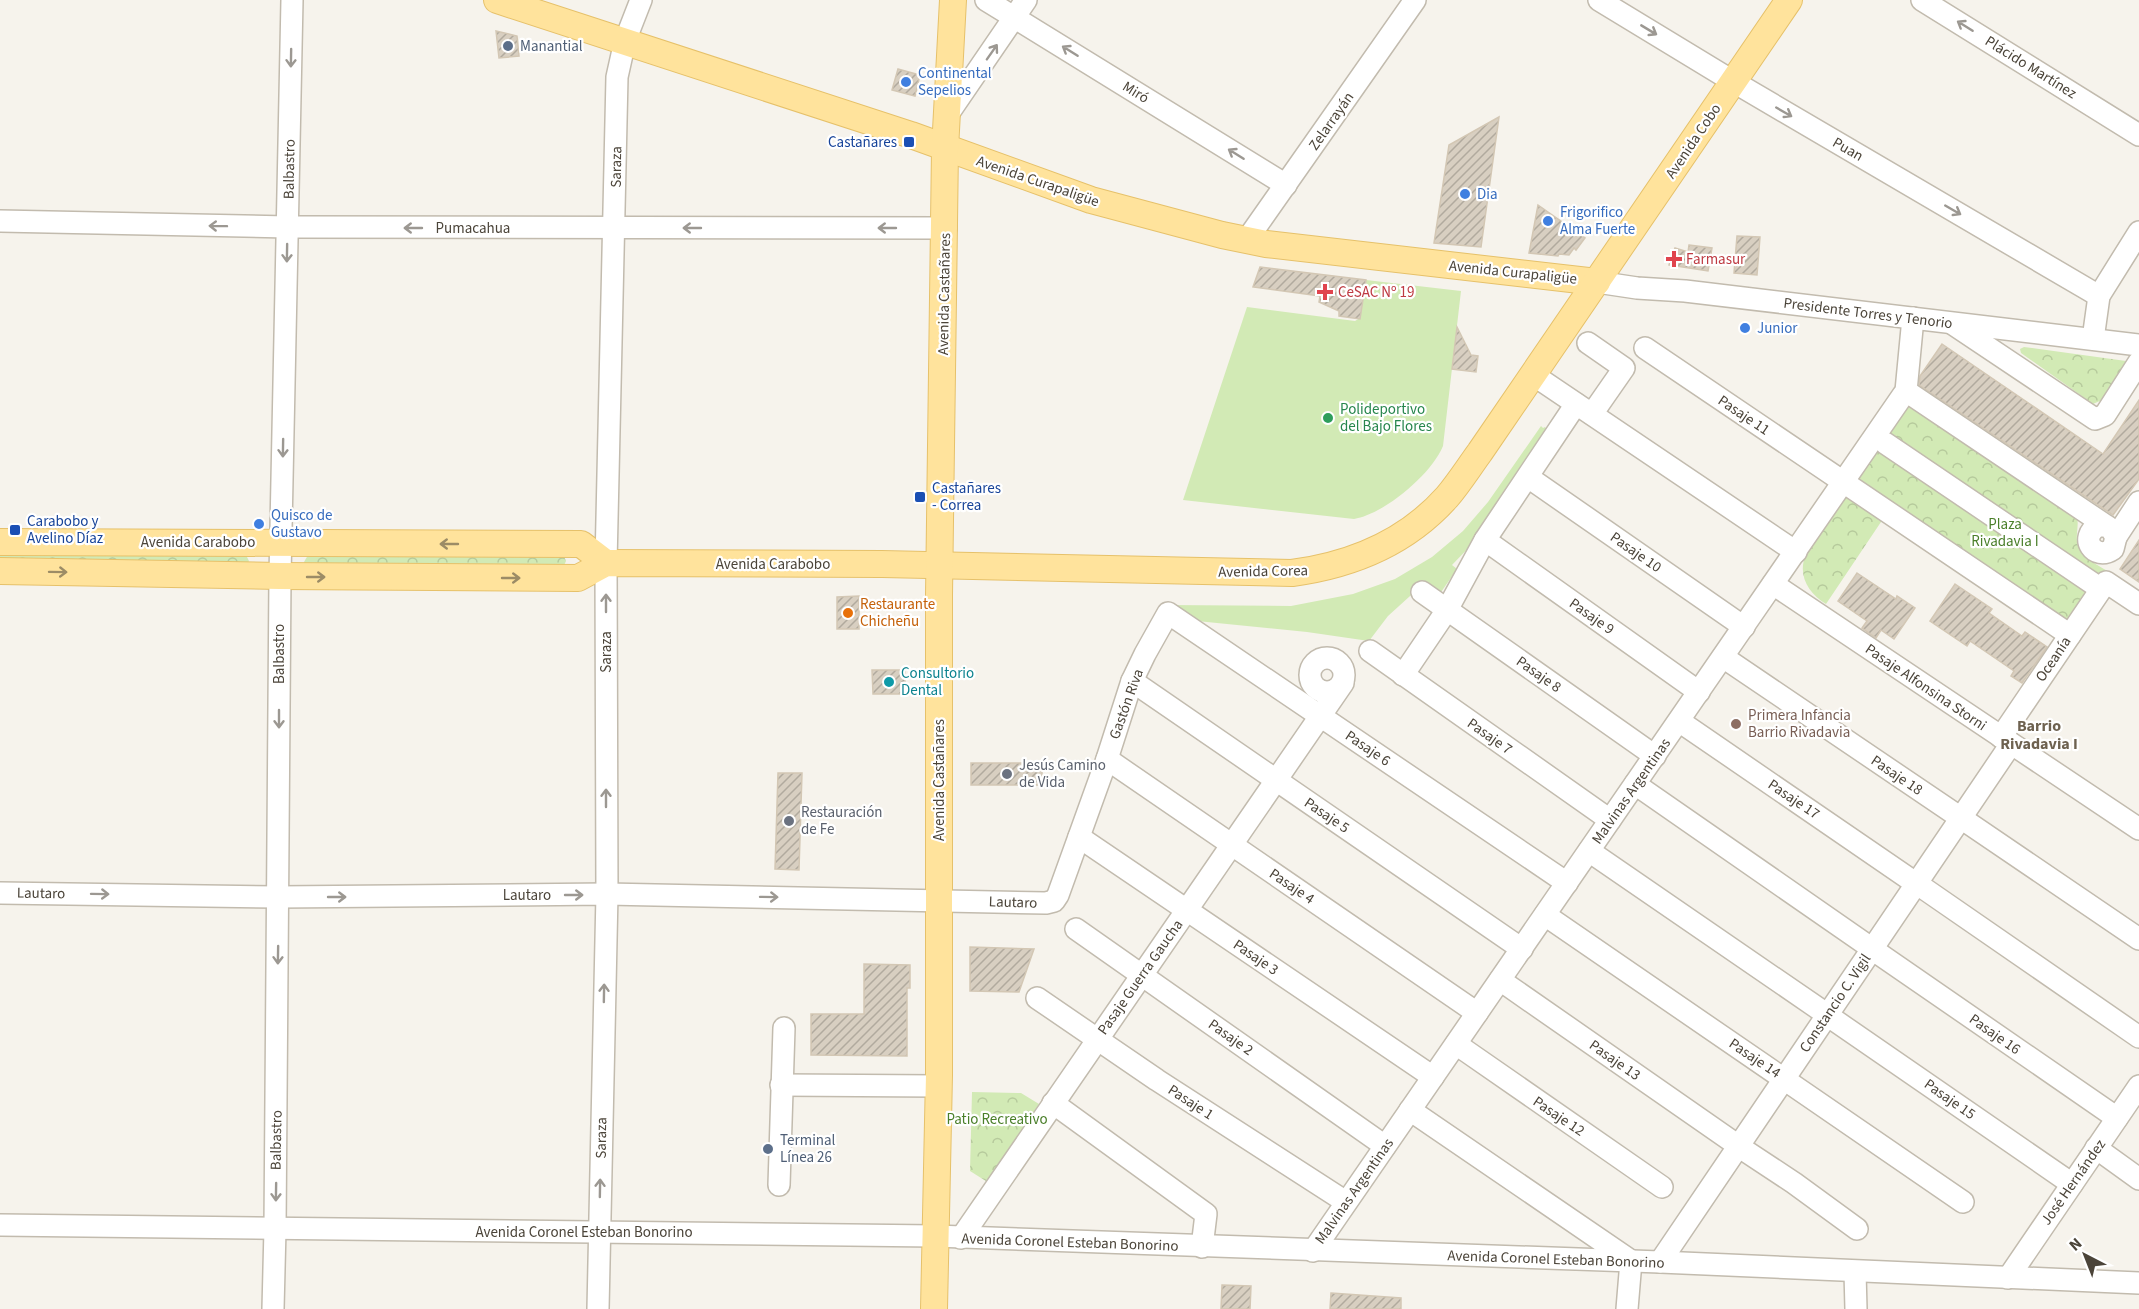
<svg xmlns="http://www.w3.org/2000/svg" width="2139" height="1309" viewBox="0 0 2139 1309" font-family="'Source Sans 3',sans-serif">
  <defs>
    <pattern id="park-crowns" width="20" height="18" patternUnits="userSpaceOnUse" patternTransform="scale(1.5)"><rect width="20" height="18" fill="#d2eab5"/><path d="M2 6a3 3 0 1 1 6 0M12 15a3 3 0 1 1 6 0" fill="none" stroke="#b6ca9c"/></pattern>
    <pattern id="building-hatch" width="6" height="6" patternUnits="userSpaceOnUse" patternTransform="scale(1.5)"><rect width="6" height="6" fill="#d8cfc1"/><path d="M-1 1l2-2M0 6l6-6M5 7l2-2" fill="none" stroke="#b1aa9e"/></pattern>
  </defs>
  <rect width="100%" height="100%" fill="#f6f3ec"/>
  <g fill="#d2eab5">
    <path d="M1366,280l95,11 -18,155c-12,29 -59,68 -89,73l-171,-19 64,-193 108,14 5,-3z"/>
    <path d="M1541,426l2,2 2,-1 4,5 -72,107 -25,26 5,4 -20,29 -17,-11 -32,29 -19,25 -62,-9 -110,-11 -32,-16 126,1 62,-12 42,-15 37,-22 31,-26 25,-29z"/>
  </g>
  <g fill="url(#park-crowns)">
    <path d="M2024,347l102,14 -24,39 -9,4 -72,-51 -1,-4z"/>
    <path d="M1907,403l170,114c2,8 -1,16 0,25 3,16 25,25 37,33l-46,69 -185,-125 -57,85c-18,-11 -29,-29 -20,-50z"/>
    <path d="M0,549h243l6,12 -4,7 -245,-5z"/>
    <path d="M562,552l4,9 -3,7 -255,2 -4,-8 4,-7z"/>
    <path d="M972,1092l49,1 18,11 -50,79 -19,-12z"/>
  </g>
  <g fill="url(#building-hatch)" stroke="#d3c7b4" stroke-width="1.5">
    <path d="M496,31l21,5 2,20 -20,2z"/>
    <path d="M898,69l22,6 -5,21 -23,-6z"/>
    <path d="M1499,117l-18,130 -47,-4 15,-98z"/>
    <path d="M1538,205l47,33 -9,12 -2,-2 -5,7 -10,-1 -1,2 -29,-3z"/>
    <path d="M1737,236l23,1 -3,38 -23,-2z"/>
    <path d="M1689,245l23,3 -4,23 -39,-6 6,-17 13,4z"/>
    <path d="M1260,267l106,13 -6,39 -21,-3v-5l-20,-9 1,-6 -67,-9z"/>
    <path d="M1457,327l14,28 7,1 -2,16 -24,-3z"/>
    <path d="M1942,344l161,110 36,-54v79l-26,36 -194,-130 1,-9z"/>
    <path d="M2139,540v42l-19,-13z"/>
    <path d="M1857,573l39,26 1,-3 18,12 -21,31 -13,-9 -5,8 -14,-10 5,-7 -29,-20z"/>
    <path d="M1955,584l37,25 -3,4 33,23 3,-4 22,15 -25,36 -11,-7 3,-5 -44,-30 -3,5 -37,-25z"/>
    <path d="M859,596v33h-22v-32z"/>
    <path d="M872,670h33v24h-32z"/>
    <rect x="971" y="763" width="71" height="22"/>
    <path d="M778,773h24l-3,97 -24,-1z"/>
    <path d="M970,947l64,2 -15,43 -49,-1z"/>
    <path d="M864,964l46,1v23h-3v68l-96,-1v-41h53z"/>
    <path d="M1222,1285l29,1 -1,23h-29z"/>
    <path d="M1331,1293l70,5v11h-71z"/>
  </g>
  <g fill="none" stroke-linecap="round" stroke-linejoin="round">
    <g stroke="#c2bbae" stroke-width="24">
      <g id="minor">
        <path d="M986,0l300,185"/>
        <path d="M1599,0l135,82 365,214"/>
        <path d="M1922,0l217,135"/>
        <path d="M946,117l80,-117"/>
        <path d="M0,221l288,6 658,1"/>
        <path d="M1246,241l169,-241"/>
        <path d="M1597,282l40,6 48,3 454,54"/>
        <path d="M1953,324l142,95 10,-4 34,-53"/>
        <path d="M2093,339l6,-43 40,-64"/>
        <path d="M1588,343l36,25 -32,46"/>
        <path d="M1645,348l425,287"/>
        <path d="M1532,374l264,178"/>
        <path d="M1906,391l205,138 5,8 -3,12c-19,13 -35,-12 -15,-23h9"/>
        <path d="M1885,443l216,146"/>
        <path d="M1528,477l216,150"/>
        <path d="M2116,537l23,-35"/>
        <path d="M1485,540l214,152"/>
        <path d="M1773,584l366,245"/>
        <path d="M1422,592l233,164"/>
        <path d="M1370,651l240,169"/>
        <path d="M1723,657l229,155"/>
        <circle cx="1327" cy="675" r="17"/>
        <path d="M1403,675l44,-65 38,-70 91,-136"/>
        <path d="M1132,681l390,268"/>
        <path d="M1679,721l229,157"/>
        <path d="M2001,737l105,-155 33,22"/>
        <path d="M1107,759l370,254"/>
        <path d="M1635,784l229,159"/>
        <path d="M1961,818l178,121"/>
        <path d="M1079,837l354,240"/>
        <path d="M1589,851l230,158"/>
        <path d="M1916,883l223,154"/>
        <path d="M0,893l278,4 329,-3 439,9 8,-2 4,-6 49,-136 25,-78 13,-27 23,-41 399,270"/>
        <path d="M1545,915l418,287"/>
        <path d="M1076,929l309,217"/>
        <path d="M1872,949l245,169"/>
        <path d="M1500,980l230,160"/>
        <path d="M1037,998l120,82 189,122"/>
        <path d="M1827,1015l245,169"/>
        <path d="M1456,1044l206,143"/>
        <path d="M781,1085l157,1"/>
        <path d="M1053,1103l153,111 -4,33"/>
        <path d="M1410,1110l221,151 -4,48"/>
        <path d="M1738,1146l56,37 63,46"/>
        <path d="M2096,1148l43,31"/>
        <path d="M779,1185l5,-157"/>
        <path d="M0,1225l935,11 725,26 479,21"/>
        <path d="M961,1238l382,-555"/>
        <path d="M1313,1251l590,-856 3,-4 7,-73"/>
        <path d="M1660,1262l351,-518"/>
        <path d="M1855,1272l1,37"/>
        <path d="M2008,1278l131,-192"/>
        <path d="M273,1309l2,-80 5,-653 12,-576"/>
        <path d="M598,1309l9,-415 -1,-331 11,-486 8,-36 16,-41"/>
      </g>
    </g>
    <g stroke="#e6c16a" stroke-width="28">
      <g id="major">
        <path d="M497,0l414,135 180,65 131,35 44,9 331,38"/>
        <path d="M0,542l581,2 25,19"/>
        <path d="M0,571l280,5 298,2 28,-15 276,1 410,9c60,-8 114,-30 155,-76 12,-14 22,-30 33,-45l309,-452"/>
        <path d="M934,1309l5,-234v-480l6,-446 8,-149"/>
      </g>
    </g>
    <use href="#minor" stroke="#fff" stroke-width="21"/>
    <use href="#major" stroke="#ffe39c" stroke-width="26"/>
  </g>
  <defs><path id="oneway-shaft" d="M-6 0H5M1.5-3L5.5 0L1.5 3" fill="none" stroke-width="1.6" stroke-linecap="round" stroke-linejoin="round" transform="scale(1.5)"/></defs>
  <g stroke="#9c9892">
    <use href="#oneway-shaft" transform="translate(1965 26) rotate(-148)"/>
    <use href="#oneway-shaft" transform="translate(1649 30) rotate(31)"/>
    <use href="#oneway-shaft" transform="translate(1070 51) rotate(-148)"/>
    <use href="#oneway-shaft" transform="translate(992 52) rotate(-55)"/>
    <use href="#oneway-shaft" transform="translate(291 58) rotate(91)"/>
    <use href="#oneway-shaft" transform="translate(1784 112) rotate(30)"/>
    <use href="#oneway-shaft" transform="translate(1236 154) rotate(-148)"/>
    <use href="#oneway-shaft" transform="translate(1953 210) rotate(30)"/>
    <use href="#oneway-shaft" transform="translate(218 226) rotate(-179)"/>
    <use href="#oneway-shaft" transform="translate(413 228) rotate(-180)"/>
    <use href="#oneway-shaft" transform="translate(692 228) rotate(180)"/>
    <use href="#oneway-shaft" transform="translate(887 228) rotate(180)"/>
    <use href="#oneway-shaft" transform="translate(287 253) rotate(91)"/>
    <use href="#oneway-shaft" transform="translate(283 448) rotate(91)"/>
    <use href="#oneway-shaft" transform="translate(606 603) rotate(-90)"/>
    <use href="#oneway-shaft" transform="translate(279 719) rotate(90)"/>
    <use href="#oneway-shaft" transform="translate(606 798) rotate(-90)"/>
    <use href="#oneway-shaft" transform="translate(100 894) rotate(1)"/>
    <use href="#oneway-shaft" transform="translate(574 895)"/>
    <use href="#oneway-shaft" transform="translate(337 897)"/>
    <use href="#oneway-shaft" transform="translate(769 897) rotate(1)"/>
    <use href="#oneway-shaft" transform="translate(278 955) rotate(91)"/>
    <use href="#oneway-shaft" transform="translate(604 993) rotate(-89)"/>
    <use href="#oneway-shaft" transform="translate(600 1188) rotate(-89)"/>
    <use href="#oneway-shaft" transform="translate(276 1192) rotate(91)"/>
  </g>
  <g stroke="#9c8c66">
    <use href="#oneway-shaft" transform="translate(449 544) rotate(-180)"/>
    <use href="#oneway-shaft" transform="translate(58 572) rotate(1)"/>
    <use href="#oneway-shaft" transform="translate(316 577)"/>
    <use href="#oneway-shaft" transform="translate(511 578)"/>
  </g>
  <g fill="#5c6f8a" stroke="#fff" stroke-width="2">
    <circle cx="508" cy="46" r="6"/>
    <circle cx="768" cy="1149" r="6"/>
  </g>
  <g fill="#3f7fe0" stroke="#fff" stroke-width="2">
    <circle cx="906" cy="82" r="6"/>
    <circle cx="1465" cy="194" r="6"/>
    <circle cx="1548" cy="221" r="6"/>
    <circle cx="1745" cy="328" r="6"/>
    <circle cx="259" cy="524" r="6"/>
  </g>
  <g fill="#1a4fb4" stroke="#fff" stroke-width="2">
    <rect x="903" y="136" width="12" height="12" rx="3"/>
    <rect x="914" y="491" width="12" height="12" rx="3"/>
    <rect x="9" y="524" width="12" height="12" rx="3"/>
  </g>
  <g fill="#e0444e" stroke="#fff" stroke-width="2">
    <path d="M1671 250h6v6h6v6h-6v6h-6v-6h-6v-6h6z"/>
    <path d="M1322 283h6v6h6v6h-6v6h-6v-6h-6v-6h6z"/>
  </g>
  <circle fill="#2e9e5b" stroke="#fff" stroke-width="2" cx="1328" cy="418" r="6"/>
  <circle fill="#e8710a" stroke="#fff" stroke-width="2" cx="848" cy="613" r="6"/>
  <circle fill="#0f9aa8" stroke="#fff" stroke-width="2" cx="889" cy="682" r="6"/>
  <circle fill="#8d6e63" stroke="#fff" stroke-width="2" cx="1736" cy="724" r="6"/>
  <g fill="#6b7280" stroke="#fff" stroke-width="2">
    <circle cx="1007" cy="774" r="6"/>
    <circle cx="789" cy="821" r="6"/>
  </g>
  <g text-anchor="middle" stroke-width="4.5" stroke-linejoin="round" paint-order="stroke">
    <g font-size="15" fill="#4e5e75" stroke="#fff" text-anchor="start">
      <text x="520" y="51">Manantial</text>
      <text x="780" y="1145">Terminal<tspan x="780" dy="17">Línea 26</tspan></text>
    </g>
    <g font-size="15" fill="#4b4439" stroke="#fff">
      <text transform="translate(2031 67) rotate(32)" y="5">Plácido Martínez</text>
      <text transform="translate(1136 92) rotate(32)" y="5">Miró</text>
      <text transform="translate(1331 121) rotate(-55)" y="5">Zelarrayán</text>
      <text transform="translate(1693 141) rotate(-56)" y="5">Avenida Cobo</text>
      <text transform="translate(1848 149) rotate(30)" y="5">Puan</text>
      <text transform="translate(616 167) rotate(-89)" y="5">Saraza</text>
      <text transform="translate(289 169) rotate(-89)" y="5">Balbastro</text>
      <text transform="translate(1038 181) rotate(19)" y="5">Avenida Curapaligüe</text>
      <text x="473" y="233">Pumacahua</text>
      <text transform="translate(1513 272) rotate(6)" y="5">Avenida Curapaligüe</text>
      <text transform="translate(944 294) rotate(-89)" y="5">Avenida Castañares</text>
      <text transform="translate(1868 313) rotate(7)" y="5">Presidente Torres y Tenorio</text>
      <text transform="translate(1744 415) rotate(34)" y="5">Pasaje 11</text>
      <text x="198" y="547">Avenida Carabobo</text>
      <text transform="translate(1636 552) rotate(35)" y="5">Pasaje 10</text>
      <text x="773" y="569">Avenida Carabobo</text>
      <text transform="translate(1263 571) rotate(-1)" y="5">Avenida Corea</text>
      <text transform="translate(1592 616) rotate(35)" y="5">Pasaje 9</text>
      <text transform="translate(606 652) rotate(-90)" y="5">Saraza</text>
      <text transform="translate(279 654) rotate(-90)" y="5">Balbastro</text>
      <text transform="translate(2053 659) rotate(-56)" y="5">Oceanía</text>
      <text transform="translate(1539 674) rotate(35)" y="5">Pasaje 8</text>
      <text transform="translate(1926 687) rotate(34)" y="5">Pasaje Alfonsina Storni</text>
      <text transform="translate(1126 704) rotate(-70)" y="5">Gastón Riva</text>
      <text transform="translate(1490 736) rotate(35)" y="5">Pasaje 7</text>
      <text transform="translate(1368 748) rotate(34)" y="5">Pasaje 6</text>
      <text transform="translate(1897 775) rotate(34)" y="5">Pasaje 18</text>
      <text transform="translate(939 780) rotate(-90)" y="5">Avenida Castañares</text>
      <text transform="translate(1631 791) rotate(-55)" y="5">Malvinas Argentinas</text>
      <text transform="translate(1794 799) rotate(34)" y="5">Pasaje 17</text>
      <text transform="translate(1327 815) rotate(34)" y="5">Pasaje 5</text>
      <text transform="translate(1292 886) rotate(34)" y="5">Pasaje 4</text>
      <text transform="translate(41 893) rotate(1)" y="5">Lautaro</text>
      <text x="527" y="900">Lautaro</text>
      <text transform="translate(1013 902) rotate(2)" y="5">Lautaro</text>
      <text transform="translate(1256 957) rotate(34)" y="5">Pasaje 3</text>
      <text transform="translate(1140 977) rotate(-55)" y="5">Pasaje Guerra Gaucha</text>
      <text transform="translate(1835 1003) rotate(-56)" y="5">Constancio C. Vigil</text>
      <text transform="translate(1995 1034) rotate(35)" y="5">Pasaje 16</text>
      <text transform="translate(1231 1037) rotate(35)" y="5">Pasaje 2</text>
      <text transform="translate(1755 1058) rotate(34)" y="5">Pasaje 14</text>
      <text transform="translate(1615 1060) rotate(35)" y="5">Pasaje 13</text>
      <text transform="translate(1950 1099) rotate(35)" y="5">Pasaje 15</text>
      <text transform="translate(1191 1102) rotate(33)" y="5">Pasaje 1</text>
      <text transform="translate(1559 1116) rotate(34)" y="5">Pasaje 12</text>
      <text transform="translate(601 1138) rotate(-89)" y="5">Saraza</text>
      <text transform="translate(276 1140) rotate(-89)" y="5">Balbastro</text>
      <text transform="translate(2073 1182) rotate(-55)" y="5">José Hernández</text>
      <text transform="translate(1354 1191) rotate(-55)" y="5">Malvinas Argentinas</text>
      <text x="584" y="1237">Avenida Coronel Esteban Bonorino</text>
      <text transform="translate(1070 1242) rotate(2)" y="5">Avenida Coronel Esteban Bonorino</text>
      <text transform="translate(1556 1259) rotate(2)" y="5">Avenida Coronel Esteban Bonorino</text>
    </g>
    <g font-size="15" fill="#366cbe" stroke="#fff" text-anchor="start">
      <text x="918" y="78">Continental<tspan x="918" dy="17">Sepelios</tspan></text>
      <text x="1477" y="199">Dia</text>
      <text x="1560" y="217">Frigorifico<tspan x="1560" dy="17">Alma Fuerte</tspan></text>
      <text x="1757" y="333">Junior</text>
      <text x="271" y="520">Quisco de<tspan x="271" dy="17">Gustavo</tspan></text>
    </g>
    <g font-size="15" fill="#164399" stroke="#fff" text-anchor="start">
      <text x="897" y="147" text-anchor="end">Castañares</text>
      <text x="932" y="493">Castañares<tspan x="932" dy="17">- Correa</tspan></text>
      <text x="27" y="526">Carabobo y<tspan x="27" dy="17">Avelino Díaz</tspan></text>
    </g>
    <g font-size="15" fill="#be3a42" stroke="#fff" text-anchor="start">
      <text x="1686" y="264">Farmasur</text>
      <text x="1338" y="297">CeSAC Nº 19</text>
    </g>
    <g font-size="15" fill="#27864d" stroke="#fff" text-anchor="start">
      <text x="1340" y="414">Polideportivo<tspan x="1340" dy="17">del Bajo Flores</tspan></text>
    </g>
    <g font-size="15" fill="#4a7f2a" stroke="#fff">
      <text x="2005" y="529">Plaza<tspan x="2005" dy="17">Rivadavia I</tspan></text>
      <text x="997" y="1124">Patio Recreativo</text>
    </g>
    <g font-size="15" fill="#c56008" stroke="#fff" text-anchor="start">
      <text x="860" y="609">Restaurante<tspan x="860" dy="17">Chicheñu</tspan></text>
    </g>
    <g font-size="15" fill="#0d838f" stroke="#fff" text-anchor="start">
      <text x="901" y="678">Consultorio<tspan x="901" dy="17">Dental</tspan></text>
    </g>
    <g font-size="15" fill="#785e54" stroke="#fff" text-anchor="start">
      <text x="1748" y="720">Primera Infancia<tspan x="1748" dy="17">Barrio Rivadavia</tspan></text>
    </g>
    <g font-size="15" fill="#5b616d" stroke="#fff" text-anchor="start">
      <text x="1019" y="770">Jesús Camino<tspan x="1019" dy="17">de Vida</tspan></text>
      <text x="801" y="817">Restauración<tspan x="801" dy="17">de Fe</tspan></text>
    </g>
    <g font-size="16" font-weight="bold" fill="#6e6250" stroke="#fff">
      <text x="2039" y="731">Barrio<tspan x="2039" dy="18">Rivadavia I</tspan></text>
    </g>
  </g>
  <g transform="translate(2085 1255) rotate(318)" stroke="#ffffff" stroke-width="4.5" paint-order="stroke">
  <path d="M0-4.5L10 22L0 15L-10 22Z" fill="#4b4439"/>
  <text y="-9" font-size="16" font-weight="bold" text-anchor="middle" fill="#4b4439">N</text>
  </g>
</svg>
